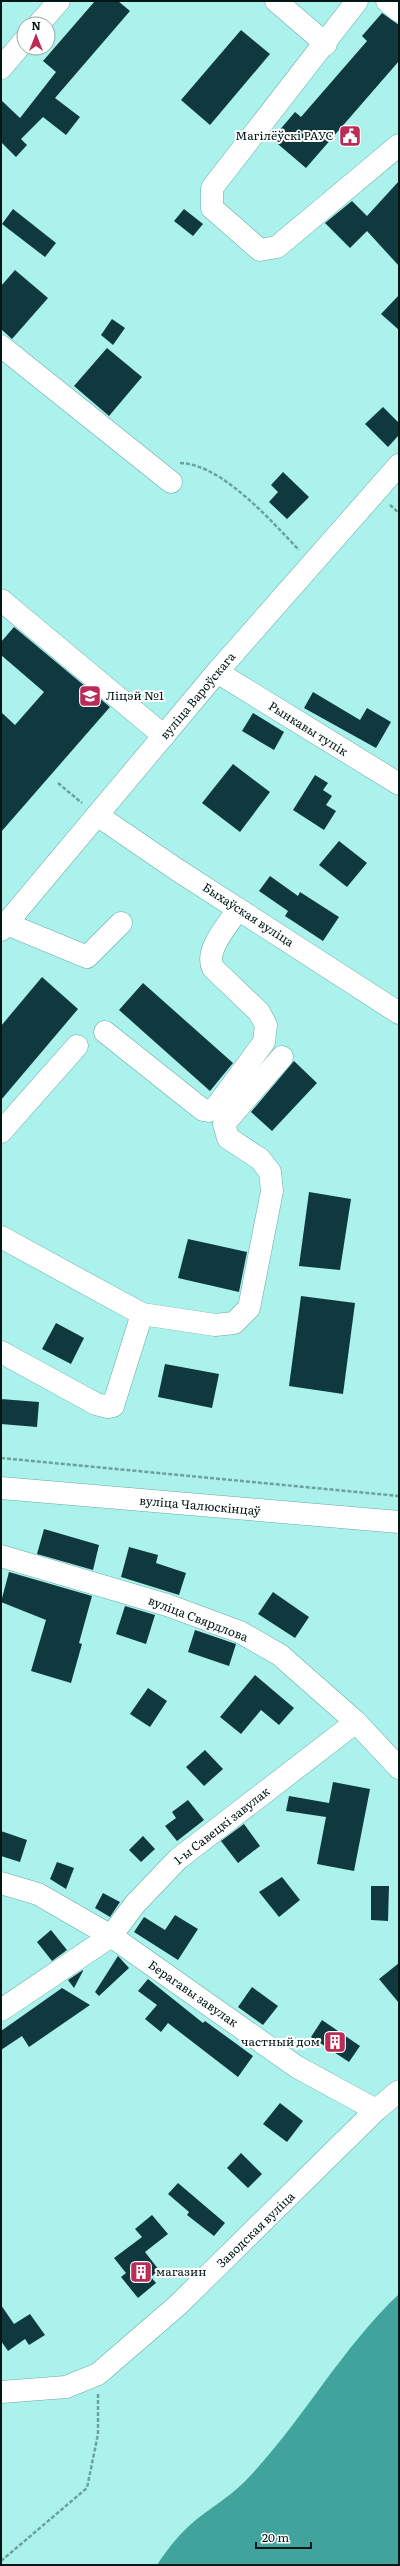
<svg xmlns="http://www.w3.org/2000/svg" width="400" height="2566" viewBox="0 0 400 2566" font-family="Literata,serif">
  <rect width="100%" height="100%" fill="#aaf2eb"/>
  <path fill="#40a49c" d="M399,2294v271h-242c11,-17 24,-33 40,-46 18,-14 38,-26 54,-44 53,-57 91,-127 148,-181z"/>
  <g fill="#0f393f">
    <path d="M95,1h23l12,10 -75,87 25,19 -14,18 -23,-18 -22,22 6,6 -11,12 -15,-15v-42l19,18 36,-46 -13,-11z"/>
    <path d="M382,13l17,12v36l-93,107 -34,-29 23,-27 6,5 66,-76 -5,-5z"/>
    <path d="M241,30l29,24 -60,71 -29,-25z"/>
    <path d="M399,181v85l-32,-35 -17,17 -25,-25 27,-22 15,15z"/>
    <path d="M13,209l43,34 -11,14 -43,-33z"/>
    <path d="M184,209l19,15 -10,12 -19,-15z"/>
    <path d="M15,270l33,28 -36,41 -11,-10v-43z"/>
    <path d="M399,295v35l-18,-16z"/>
    <path d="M112,319l13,9 -12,17 -12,-10z"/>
    <path d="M107,348l35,29 -33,39 -35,-30z"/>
    <path d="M383,407l16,16v12l-11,12 -23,-23z"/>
    <path d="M283,472l26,25 -22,22 -18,-17 9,-10 -7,-7z"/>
    <path d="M14,627l96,80 -109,125v-120l14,13 29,-33 -43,-37v-13z"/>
    <path d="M313,692l47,28 7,-12 24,14 -15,26 -72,-40z"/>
    <path d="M253,713l31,19 -10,18 -32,-19z"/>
    <path d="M233,764l37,28 -30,40 -38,-29z"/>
    <path d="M315,775l13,8 -5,7 9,6 -6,9 10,6 -12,19 -31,-20z"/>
    <path d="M339,841l28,22 -20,24 -28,-22z"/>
    <path d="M270,876l28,20 2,-4 39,25 -16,24 -38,-25 3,-5 -29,-20z"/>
    <path d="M42,977l36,32 -77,91v-74z"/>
    <path d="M143,983l90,80 -23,28 -91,-81z"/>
    <path d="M294,1061l23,22 -45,48 -21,-19z"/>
    <path d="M309,1192l42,7 -11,71 -41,-4z"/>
    <path d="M188,1239l59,13 -8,40 -61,-14z"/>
    <path d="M301,1296l54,7 -12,91 -54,-8z"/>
    <path d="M56,1323l28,15 -13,26 -29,-15z"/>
    <path d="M165,1364l54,10 -7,34 -54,-11z"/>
    <path d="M1,1399l38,3 -2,25 -36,-3z"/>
    <path d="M44,1529l55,16 -6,25 -56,-16z"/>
    <path d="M129,1547l29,8 -2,8 30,10 -7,22 -58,-18z"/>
    <path d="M9,1572l83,24 -13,47 3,1 -11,39 -40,-12 15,-51 -45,-18z"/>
    <path d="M273,1592l36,25 -14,21 -37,-24z"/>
    <path d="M125,1606l30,9 -9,29 -30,-10z"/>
    <path d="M195,1630l41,14 -7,22 -41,-14z"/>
    <path d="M255,1675l39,33 -15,17 -18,-15 -20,24 -21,-17z"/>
    <path d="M148,1688l19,13 -17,26 -20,-13z"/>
    <path d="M205,1750l18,19 -19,17 -18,-19z"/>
    <path d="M333,1782l37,7 -16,82 -37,-7 9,-47 -40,-6 3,-15 40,7z"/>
    <path d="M188,1800l16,20 -27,21 -12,-15 11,-8 -4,-6z"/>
    <path d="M244,1824l16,22 -22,17 -17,-22z"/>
    <path d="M1,1831l26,9 -7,22 -19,-6z"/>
    <path d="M143,1836l12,13 -14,13 -12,-12z"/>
    <path d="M57,1862l17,6 -8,21 -16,-10z"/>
    <path d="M282,1877l18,23 -21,17 -20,-25z"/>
    <path d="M371,1886h18l-1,35 -17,-1z"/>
    <path d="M103,1893l17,9 -10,15 -15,-9z"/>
    <path d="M175,1915l23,14 -20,31 -44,-28 10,-15 21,13z"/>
    <path d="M51,1930l16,20 -15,11 -15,-19z"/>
    <path d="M118,1956l11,12 -30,28 -4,-4z"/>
    <path d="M399,1963v40l-20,-24z"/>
    <path d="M83,1970v1l-9,17 -6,-8z"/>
    <path d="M148,1979l55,44 2,-2 48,35 -15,21 -70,-54 -7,9 -16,-13 12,-14 -19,-14z"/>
    <path d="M252,1987l26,19 -15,19 -25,-18z"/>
    <path d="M62,1988l28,17 -61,42 -7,-11 -21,14v-19z"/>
    <path d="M322,2020l38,26 -11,16 -38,-25z"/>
    <path d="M280,2103l23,18 -16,21 -24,-18z"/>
    <path d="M241,2153l21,21 -14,14 -21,-20z"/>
    <path d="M178,2183l47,40 -11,13 -27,-21 2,-3 -21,-18z"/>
    <path d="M152,2215l16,19 -23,18 14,18 -8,7 5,6 -18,15 -17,-21 5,-4 -12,-15 28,-21 -7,-8z"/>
    <path d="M1,2305l13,19 16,-10 15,21 -16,10 -4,-6 -17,12 -7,-10z"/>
  </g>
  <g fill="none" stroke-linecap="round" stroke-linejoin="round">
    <g stroke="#66aca6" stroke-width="23">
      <g id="minor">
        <path d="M276,1l50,43"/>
        <path d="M357,1l-145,187v20l48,42 17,-3 122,-102"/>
        <path d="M387,1l12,10"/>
        <path d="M39,24l20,-23"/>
        <path d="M1,68l23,-27"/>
        <path d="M1,346l170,136"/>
        <path d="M1,600l163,136"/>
        <path d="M217,672l182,112"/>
        <path d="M97,815l79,54 223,144"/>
        <path d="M7,924l80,33 34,-34"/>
        <path d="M1,930l216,-258 182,-207"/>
        <path d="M105,1032l98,78 6,1 7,-4 48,-65 2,-17 -7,-13 -46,-44c-9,-18 16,-44 25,-59"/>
        <path d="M1,1132l76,-86"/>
        <path d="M1,1237l141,77 73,11 19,-2 15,-15 23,-117 -2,-19 -10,-13 -32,-21 -4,-14 58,-67"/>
        <path d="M1,1352l95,52 12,3 5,-1 29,-92"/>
        <path d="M1,1556l166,49 73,27 40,23 76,67 43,46"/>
        <path d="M1,1883l37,11 73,42 186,131 79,43 23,-19"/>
        <path d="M1,2010l110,-74 24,-32 43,-45 178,-137"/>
        <path d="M1,2392l65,-5 32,-13 80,-69 198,-195"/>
      </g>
    </g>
    <g stroke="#66aca6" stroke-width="23">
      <path id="major" d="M1,1488l398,34"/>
    </g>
    <g stroke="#6ca29d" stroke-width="2.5" stroke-dasharray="4 2" stroke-linecap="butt">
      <path d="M180,463c42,1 91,58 119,87"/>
      <path d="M390,505l9,8"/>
      <path d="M58,783l24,20"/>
      <path d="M1,1458l398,38"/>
      <path d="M1,2561l86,-73 11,-54v-40"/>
    </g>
    <use href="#minor" stroke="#fff" stroke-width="22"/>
    <use href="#major" stroke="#fff" stroke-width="22"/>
  </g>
  <defs>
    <g id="civic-square" transform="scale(1.15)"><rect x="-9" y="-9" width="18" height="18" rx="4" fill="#ba2b56" stroke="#fff"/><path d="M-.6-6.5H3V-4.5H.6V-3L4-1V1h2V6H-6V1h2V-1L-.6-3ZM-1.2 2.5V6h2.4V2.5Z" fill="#fff"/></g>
    <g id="school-square" transform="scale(1.15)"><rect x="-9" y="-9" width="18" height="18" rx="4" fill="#ba2b56" stroke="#fff"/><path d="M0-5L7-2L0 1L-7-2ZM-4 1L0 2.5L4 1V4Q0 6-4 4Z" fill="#fff"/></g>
    <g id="building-square" transform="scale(1.15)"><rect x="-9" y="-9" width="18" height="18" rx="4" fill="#ba2b56" stroke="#fff"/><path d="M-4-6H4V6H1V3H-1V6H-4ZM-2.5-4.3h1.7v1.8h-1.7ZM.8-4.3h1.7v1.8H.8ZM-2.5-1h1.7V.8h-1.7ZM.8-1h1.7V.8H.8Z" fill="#fff"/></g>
  </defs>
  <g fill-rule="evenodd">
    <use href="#civic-square" x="350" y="136"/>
    <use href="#school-square" x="90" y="696"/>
    <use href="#building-square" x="335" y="2042"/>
    <use href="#building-square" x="141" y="2272"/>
  </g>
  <g text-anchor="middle" stroke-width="4" stroke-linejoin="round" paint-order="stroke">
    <g font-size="12" fill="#001716" stroke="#fff" text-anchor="end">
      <text x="334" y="140">Магілёўскі РАУС</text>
      <text x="106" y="700" text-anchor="start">Ліцэй №1</text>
      <text x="320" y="2046">частный дом</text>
      <text x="156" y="2276" text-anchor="start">магазин</text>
    </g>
    <g font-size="12" fill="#001716" stroke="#fff">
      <text transform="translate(198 696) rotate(-50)" y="4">вуліца Вароўскага</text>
      <text transform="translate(308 729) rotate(32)" y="4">Рынкавы тупік</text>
      <text transform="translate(248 915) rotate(33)" y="4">Быхаўская вуліца</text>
      <text transform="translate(200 1506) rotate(5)" y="4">вуліца Чалюскінцаў</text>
      <text transform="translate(198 1619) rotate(21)" y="4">вуліца Свярдлова</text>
      <text transform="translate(222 1826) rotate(-38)" y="4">1-ы Савецкі завулак</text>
      <text transform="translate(193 1994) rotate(35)" y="4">Берагавы завулак</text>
      <text transform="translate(256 2230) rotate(-44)" y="4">Заводская вуліца</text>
    </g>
  </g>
  <rect width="400" height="2566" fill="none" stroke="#001716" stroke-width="4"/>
  <g transform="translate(36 36)"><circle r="19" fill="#ffffff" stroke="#99a2a2"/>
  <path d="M0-3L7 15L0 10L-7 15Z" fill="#ba2b56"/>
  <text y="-6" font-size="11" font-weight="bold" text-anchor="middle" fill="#001716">N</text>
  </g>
  <path d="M256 2542v6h55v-6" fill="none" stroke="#001716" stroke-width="2"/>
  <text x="262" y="2542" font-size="12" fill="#001716" stroke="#ffffff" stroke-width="3" paint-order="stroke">20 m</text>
</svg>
